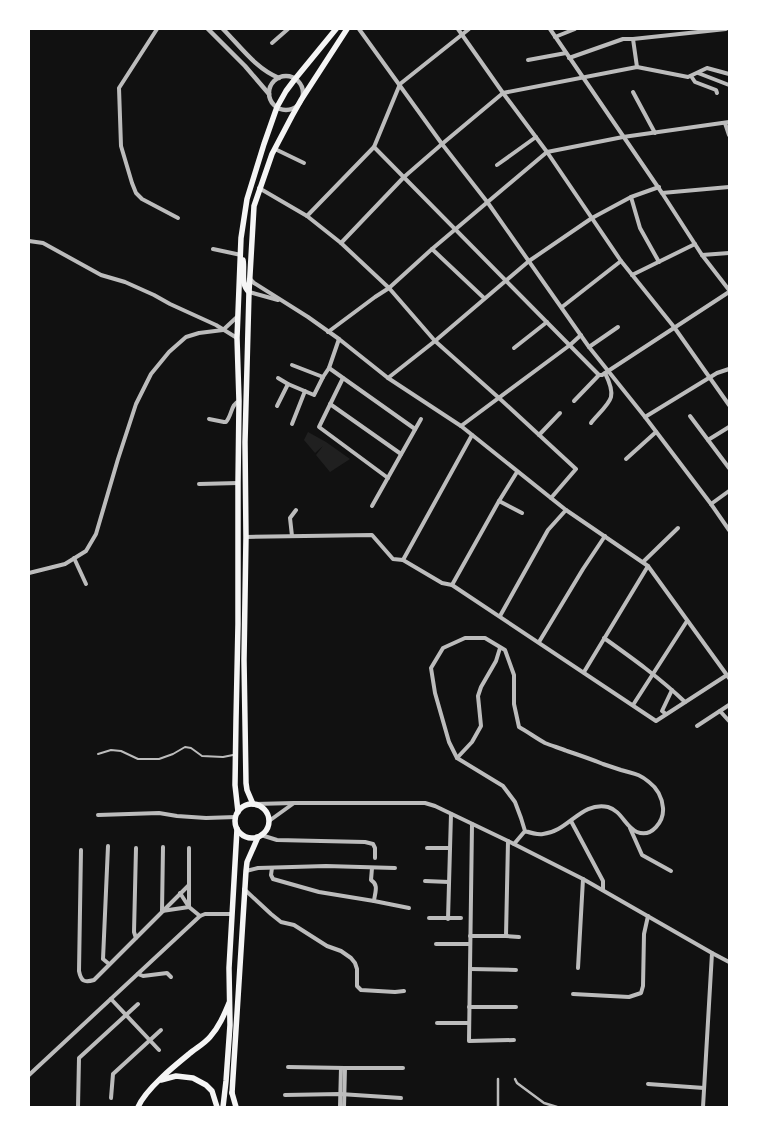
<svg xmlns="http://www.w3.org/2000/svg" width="758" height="1136" viewBox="0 0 758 1136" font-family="Overpass,sans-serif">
  <rect width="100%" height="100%" fill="#111"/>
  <path fill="#202020" d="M308,432l18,10 24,17 -20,13 -14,-17 7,-9 -8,7 -11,-13z"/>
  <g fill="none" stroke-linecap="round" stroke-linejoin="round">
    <path stroke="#bcbcbc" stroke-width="2" d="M98,754l13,-4 10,1 17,8h21l14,-5 12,-7 6,1 11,8 21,1 10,-2"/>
    <g stroke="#bcbcbc" stroke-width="2.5">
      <path d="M515,1079l2,4 27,20 13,4"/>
      <path d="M498,1107v-28"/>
    </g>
    <g stroke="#bcbcbc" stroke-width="4">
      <path d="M157,29l-38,59 2,58 11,37 4,10 6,6 36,19"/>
      <path d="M359,29l83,115 46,59 101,144 56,70 66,87 18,26"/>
      <path d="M458,29l45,64 44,59 74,109 53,66 55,78"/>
      <path d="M550,29l112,164 40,62 27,35"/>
      <path d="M555,37l20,-8"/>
      <path d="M633,39l4,28"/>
      <path d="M272,43l16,-14"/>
      <path d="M569,58l54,-19h10l93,-10"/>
      <path d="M528,60l38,-7"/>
      <path d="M698,73l31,12"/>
      <path d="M691,76l4,6 21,8 1,3"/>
      <path d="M633,92l22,41"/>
      <path d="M725,123l4,12"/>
      <path d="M374,147l225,228"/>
      <path d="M275,149l29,14"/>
      <path d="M497,165l39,-28"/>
      <path d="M259,188l48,28 34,27 48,45 46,53 64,57 77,71 -25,29"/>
      <path d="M662,193l67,-6"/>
      <path d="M631,197l9,31 19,34"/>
      <path d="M307,216l67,-69 26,-63 69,-55"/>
      <path d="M29,241l14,2 58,32 24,7 29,13 16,9 46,21 21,13"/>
      <path d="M341,243l63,-66 38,-33 61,-51 134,-26 51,10 19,-9 22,6"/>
      <path d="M213,249l28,6"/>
      <path d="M432,249l52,49"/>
      <path d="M702,255l27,-2"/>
      <path d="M632,275l63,-31"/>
      <path d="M250,279l4,4 54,34 31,22 49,39 73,48 105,84 82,56 81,112"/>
      <path d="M249,292l29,8"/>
      <path d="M562,307l59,-46"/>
      <path d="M328,332l47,-35 14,-9 43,-39 115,-97 76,-15 106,-15"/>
      <path d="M589,347l29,-20"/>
      <path d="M514,348l33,-26"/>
      <path d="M292,365l31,12"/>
      <path d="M329,368l86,61"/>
      <path d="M278,378l10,6 26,11 9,-18 6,-9 10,-29"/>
      <path d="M343,378l-24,49 69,51"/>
      <path d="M388,378l47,-37 94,-80 63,-43 39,-21 28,-10"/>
      <path d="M574,401l25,-26h3l127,-83"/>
      <path d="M330,404l71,50"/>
      <path d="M277,406l11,-22"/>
      <path d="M690,416l39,52"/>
      <path d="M645,417l72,-44 12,-4"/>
      <path d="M209,419l15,3h2c6,-7 5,-18 13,-21"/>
      <path d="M591,423c5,-7 18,-18 20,-26 2,-8 -3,-18 -6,-24"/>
      <path d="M292,424l13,-33"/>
      <path d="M461,426l109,-81 11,-10"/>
      <path d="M539,435l21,-22"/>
      <path d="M708,440l21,-13"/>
      <path d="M626,459l30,-27"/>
      <path d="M199,484l39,-1"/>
      <path d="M499,501l23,12"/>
      <path d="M711,504l18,-13"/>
      <path d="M372,506l49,-87"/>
      <path d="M292,536l-2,-18 6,-8"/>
      <path d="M246,537l126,-2 21,24 10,1 39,23 10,2 204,136 71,-46"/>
      <path d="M74,558l12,26"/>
      <path d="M403,560l69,-125"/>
      <path d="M643,562l35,-34"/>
      <path d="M29,573l36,-9 21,-13 10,-17 22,-75 18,-55 15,-30 18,-22 17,-15 13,-4 24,-3 14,-13"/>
      <path d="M452,585l47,-84 18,-29"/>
      <path d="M500,616l48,-86 18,-20"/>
      <path d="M604,638c28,20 56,40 81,64"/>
      <path d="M539,642l44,-73 22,-33"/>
      <path d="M584,672l64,-106"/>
      <path d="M633,705l54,-84"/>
      <path d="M720,711l9,10"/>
      <path d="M666,714l-4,-3 10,-21"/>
      <path d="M697,726l32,-21"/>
      <path d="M457,758l15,-16 9,-16 -3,-30 3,-9 15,-26 4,-13"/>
      <path d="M255,804l39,-1h131l10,3 73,35 75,38 129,74 17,9"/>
      <path d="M98,815l61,-2 18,3 29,2 30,-1"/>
      <path d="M269,821l25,-18"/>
      <path d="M571,821l32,60v9"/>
      <path d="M472,824l-3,217 45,-1"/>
      <path d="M630,828l12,27 29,16"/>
      <path d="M261,835l16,5 88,2 8,2 2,4v10"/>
      <path d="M514,844l11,-13c6,2 12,4 18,3 25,-2 38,-33 65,-27 14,4 17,20 29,25 15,6 27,-11 26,-24 -1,-11 -6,-20 -14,-26 -11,-9 -15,-8 -28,-12 -6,-2 -12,-4 -18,-6 -12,-5 -24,-9 -36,-13 -7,-3 -15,-5 -22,-8 -9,-5 -17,-11 -26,-16l-5,-23v-29l-9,-25 -20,-12h-20l-22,10 -12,20 4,25 14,49 8,16 46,28 12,16 6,16 4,13"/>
      <path d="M108,846l-5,113 6,5"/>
      <path d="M163,847l-1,64 27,-4"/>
      <path d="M136,848l-2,84 2,6"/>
      <path d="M189,848v59"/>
      <path d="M427,848h23"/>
      <path d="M81,850l-2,121c2,10 5,12 15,9l95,-95"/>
      <path d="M272,868l-1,7 2,4 46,13 55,9"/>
      <path d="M372,868l-1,12c8,5 4,12 3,21l35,7"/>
      <path d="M246,871l12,-3 68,-2 69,2"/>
      <path d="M425,881l24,1"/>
      <path d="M244,889l27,25 10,8 13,3 33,21 14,5 10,7 4,5 2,6v17l4,4 34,2 9,-1"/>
      <path d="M180,893l9,14 11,9"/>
      <path d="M429,918h32"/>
      <path d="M448,919l3,-105"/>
      <path d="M470,936h36l13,1"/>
      <path d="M506,936l2,-95"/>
      <path d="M436,944h34"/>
      <path d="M578,968l5,-89"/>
      <path d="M470,969l46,1"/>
      <path d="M138,974l5,2 24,-3 4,4"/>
      <path d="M573,994l56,3 12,-4 2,-7 1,-52 4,-18"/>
      <path d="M111,999l48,51"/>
      <path d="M469,1007h47"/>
      <path d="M437,1023h32"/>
      <path d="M288,1067l57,1h58"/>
      <path d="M29,1075l171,-159 5,-2h27"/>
      <path d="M648,1084l56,4"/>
      <path d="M285,1095l55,-1 61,4"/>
      <path d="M111,1098l2,-24 48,-44"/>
      <path d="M78,1107l1,-49 59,-54"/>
      <path d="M340,1107l1,-39"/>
      <path d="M344,1107l1,-39"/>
      <path d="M703,1107l9,-154"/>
    </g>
    <g stroke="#bcbcbc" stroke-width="4.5">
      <path d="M208,29l37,37 24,28"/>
      <path d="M223,29c17,17 33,40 56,49"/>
      <circle cx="286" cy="93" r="17"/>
    </g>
    <g stroke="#f5f5f5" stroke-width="5.5">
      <path d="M243,260c2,10 -3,24 6,32"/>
      <path d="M253,804l-6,-14 -1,-7 -2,-123 2,-123 -1,-95 4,-150 5,-86 18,-52 20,-38 9,-16 46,-71"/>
      <circle cx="252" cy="821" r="17"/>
      <path d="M238,812l-3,-27 1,-65 2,-96v-141l1,-82 -2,-63 4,-100 6,-39 17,-55 13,-37 9,-16 9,-12 41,-50"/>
      <path d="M232,1093l14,-222 1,-9 11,-25"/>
      <path d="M223,1107l3,-26 4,-56 -1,-57 8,-139"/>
    </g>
    <g stroke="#f5f5f5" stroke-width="5.5">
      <path d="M161,1080l15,-4 17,2 13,7 6,6 5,16"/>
      <path d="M232,1093l4,14"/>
      <path d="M138,1107c8,-18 35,-40 51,-53 7,-6 15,-10 21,-17 9,-10 14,-22 19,-34"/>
    </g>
  </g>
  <rect width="758" height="1136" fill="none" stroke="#ffffff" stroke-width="60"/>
</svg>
